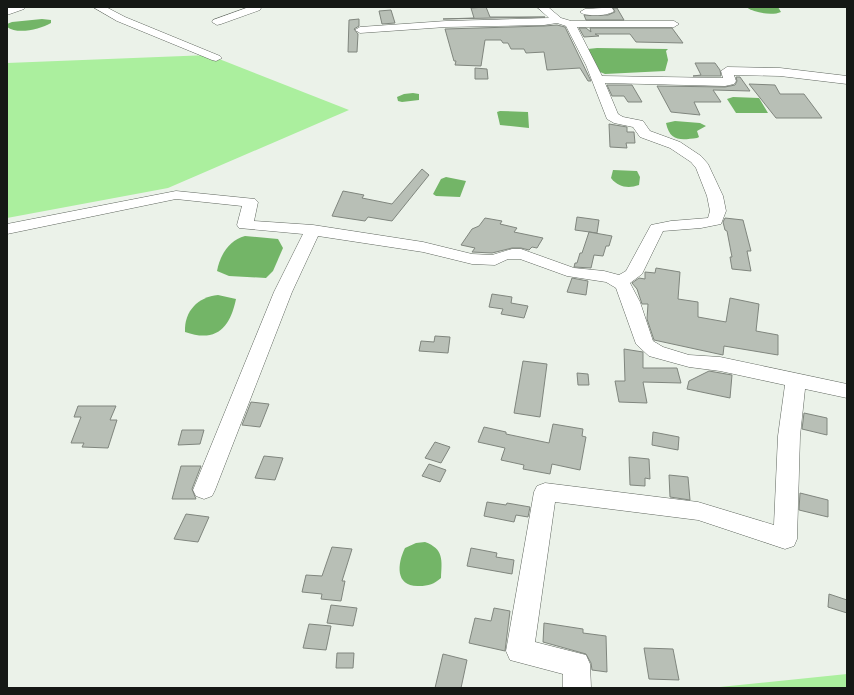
<svg xmlns="http://www.w3.org/2000/svg" width="854" height="695" viewBox="0 0 854 695" font-family="'Titillium Web',sans-serif">
  <rect width="100%" height="100%" fill="#ebf2e9"/>
  <g fill="#abef9e">
    <path d="M209,55l140,55 -181,78 -161,30v-155z"/>
    <path d="M847,674v14h-137z"/>
  </g>
  <g fill="#73b567">
    <path d="M746,7h32l3,5c-9,4 -26,1 -35,-5z"/>
    <path d="M42,19l9,1v3c-11,6 -33,12 -44,4v-3l5,-2z"/>
    <path d="M597,48l71,1 -2,2 2,9 -3,11 -60,3 -5,-2 -12,-23z"/>
    <path d="M413,93l6,1v6l-17,2 -4,-1 -1,-4 7,-3z"/>
    <path d="M733,97l26,1 9,15h-32l-9,-14z"/>
    <path d="M500,111l28,1 1,16 -29,-3 -3,-13z"/>
    <path d="M675,121l25,2 6,3 -9,5 2,6 -2,1c-16,2 -27,4 -31,-15z"/>
    <path d="M613,170l24,1 3,6 -1,8c-11,4 -21,2 -28,-7z"/>
    <path d="M446,177l20,4 -6,16 -24,-1 -3,-2 8,-15z"/>
    <path d="M245,236l33,3 5,9 -10,23 -7,7 -37,-2 -12,-5c3,-16 12,-31 28,-35z"/>
    <path d="M218,295l18,4c-6,29 -20,44 -51,33 -1,-21 13,-35 33,-37z"/>
    <path d="M425,542c19,7 17,18 16,36 -7,6 -12,8 -22,8 -24,1 -22,-22 -14,-38l11,-5z"/>
  </g>
  <g fill="#b8bfb6" stroke="#80867e">
    <path d="M486,7l4,10h55l-102,2 31,-1 -3,-10z"/>
    <path d="M613,8h4l7,12h-38l-2,-5h24l7,-3z"/>
    <path d="M391,10l4,13 -13,1 -3,-13z"/>
    <path d="M359,19v7l-5,3 4,5 -1,18h-9l1,-32z"/>
    <path d="M557,25l8,2 26,54h-3l-8,-13 -33,2 -3,-18 -18,1 -2,-4h-13l-3,-6h-5l-2,-3h-16l-4,26 -26,-1 1,-4h-2l-9,-32 99,-3z"/>
    <path d="M579,28h7l5,4 -1,-4h82l11,15 -47,-1 -6,-8h-35l4,2 -15,1z"/>
    <path d="M695,63h20l5,7 1,6h-28l8,-1z"/>
    <path d="M475,68l12,1 1,10h-13z"/>
    <path d="M736,77h4l10,14 -37,-1 8,12h-27l6,13 -29,-3 -14,-26 68,1 10,-2 2,-4z"/>
    <path d="M749,84l26,1 5,9h24l18,24h-46z"/>
    <path d="M607,85h25l10,17h-14l-4,-6h-12z"/>
    <path d="M609,124l18,3v5h7l1,11h-9l1,5 -17,-1z"/>
    <path d="M422,169l7,6 -37,46 -24,-4 -3,4 -33,-5 11,-25 21,4 -2,3 30,6z"/>
    <path d="M577,217l22,3 -2,13 -22,-3z"/>
    <path d="M485,218l17,3 -2,3 17,4 -3,4 29,6 -6,10 -5,-1 -3,3 -8,-2h-9l-20,5 -20,-1 3,-4 -14,-3 11,-16 7,-3z"/>
    <path d="M725,218l18,2 8,31h-4l4,20 -19,-2 -2,-12h2l-5,-26 -2,-1 -2,-8z"/>
    <path d="M589,232l23,4 -3,10h-3l-3,10 -9,-1 -3,13 -17,-1 1,-4h2l3,-10h2z"/>
    <path d="M656,268l24,4 -2,27 20,3v15l28,5 4,-24 29,6 -3,27 22,4v20l-54,-9 -1,9 -69,-15 -7,-21 1,-15h-6l-5,-15 -5,-6 7,-5 6,1v-7l10,1z"/>
    <path d="M572,278l16,3 -2,14 -19,-3z"/>
    <path d="M492,294l20,3 -1,6 17,3 -4,12 -23,-4 2,-5 -14,-2z"/>
    <path d="M435,336l15,1 -2,16 -29,-2 2,-10 13,1z"/>
    <path d="M624,349l19,3v16h34l4,15 -38,-1 4,21 -28,-1 -4,-21h10z"/>
    <path d="M523,361l24,3 -7,53 -26,-4z"/>
    <path d="M709,371l23,4 -2,23 -43,-9 2,-8z"/>
    <path d="M577,373l11,1 1,11h-11z"/>
    <path d="M251,402l18,2 -9,23 -18,-2z"/>
    <path d="M78,406h38l-6,14h7l-9,28 -26,-1 2,-4h-13l10,-26h-7z"/>
    <path d="M804,413l23,5v17l-25,-6z"/>
    <path d="M553,424l30,5 -1,7 4,1 -6,33 -28,-6 -2,10 -27,-5 1,-4 -23,-5 4,-12 -27,-6 6,-15 22,5v2l43,9z"/>
    <path d="M182,430h22l-4,14 -22,1z"/>
    <path d="M653,432l26,5 -1,13 -26,-5z"/>
    <path d="M435,442l15,5 -9,16 -16,-5z"/>
    <path d="M264,456l19,2 -8,22 -20,-2z"/>
    <path d="M629,457l20,2 1,20 -5,-1v8l-15,-1z"/>
    <path d="M429,464l17,6 -6,12 -18,-6z"/>
    <path d="M181,466h20l-9,23 4,10h-24z"/>
    <path d="M669,475l19,2 2,23 -20,-3z"/>
    <path d="M800,493l28,7v17l-29,-7z"/>
    <path d="M487,502l19,3 1,-2 23,4 -2,10 -12,-2 -2,7 -30,-6z"/>
    <path d="M186,514l23,3 -11,25 -24,-3z"/>
    <path d="M332,547l20,2 -10,32h3l-4,20 -20,-2 1,-5 -20,-2 4,-17 16,1z"/>
    <path d="M471,548l26,5 -1,4 18,3 -2,14 -45,-8z"/>
    <path d="M829,594l18,6v13l-19,-6z"/>
    <path d="M331,605l26,3 -4,18 -26,-3z"/>
    <path d="M494,608l16,3 -5,40 -36,-8 6,-25 16,3z"/>
    <path d="M544,623l39,6v4l23,3 1,36 -15,-2 -1,-7 -5,-9 -43,-12z"/>
    <path d="M309,624l22,2 -5,24 -23,-2z"/>
    <path d="M644,648l29,1 6,31 -30,-1z"/>
    <path d="M337,653h17l-1,15h-17z"/>
    <path d="M443,654l24,6 -6,28h-26z"/>
  </g>
  <g fill="none" stroke-linecap="round" stroke-linejoin="round">
    <g stroke="#60675f" stroke-width="1">
      <g id="minor">
        <path d="M93,7h13l19,10 95,39 2,2 -6,3 -4,-1 -95,-39z"/>
        <path d="M249,7l12,1 -1,2 -39,14 -4,1 -5,-3 1,-2z"/>
        <path d="M537,7h11l13,11 10,3h103l5,3 -5,3h-97l25,49 121,2 -2,-7 6,-4 53,1 67,8v8l-67,-8 -46,-1 2,6 -2,3 -9,2 -120,-3 13,31 5,3 20,4 7,10 30,11 21,14 7,8 15,32 3,15 -5,13 -20,4 -38,3 -21,43 -12,9 10,19 13,39 10,6 26,8 31,2 127,27v14l-42,-9 -5,47 -3,103 -3,7 -9,3 -87,-29 -143,-18 -20,140 51,13 4,9 1,24h-28v-14l-53,-14 -4,-9 28,-159 3,-6 8,-3 153,19 76,23 4,-89 7,-51 -65,-14 -31,-4 -40,-11 -13,-12 -20,-56 -10,-6 -39,-6 -47,-17h-12l-13,6 -23,-1 -49,-12 -105,-16 -26,56 -77,198 -3,6 -8,3 -8,-3 -3,-6 81,-198 29,-58 -64,-6 -2,-3 5,-19 -66,-7 -169,35v-10l169,-33 79,8 3,3 -4,19 59,4 110,17 49,12 20,1 20,-6h9l53,19 30,3 15,4 7,-4 25,-46 20,-4 37,-3 2,-7 -3,-15 -11,-28 -5,-6 -21,-14 -30,-11 -7,-10 -19,-4 -7,-4 -21,-54 -20,-39 -9,-3 -13,2 -98,2 -86,6 -5,-3 5,-3 86,-6 103,-3z"/>
        <path d="M601,7h10l3,4c-5,5 -29,6 -34,1l5,-3 17,-1z"/>
      </g>
    </g>
    <g stroke="#60675f" stroke-width="1">
      <path id="highway" d="M7,7h19l-2,2 -17,6z"/>
    </g>
    <use href="#minor" fill="#fff" fill-rule="evenodd"/>
    <use href="#highway" fill="#fff" fill-rule="evenodd"/>
  </g>
  <rect width="854" height="695" fill="none" stroke="#151815" stroke-width="16"/>
</svg>
